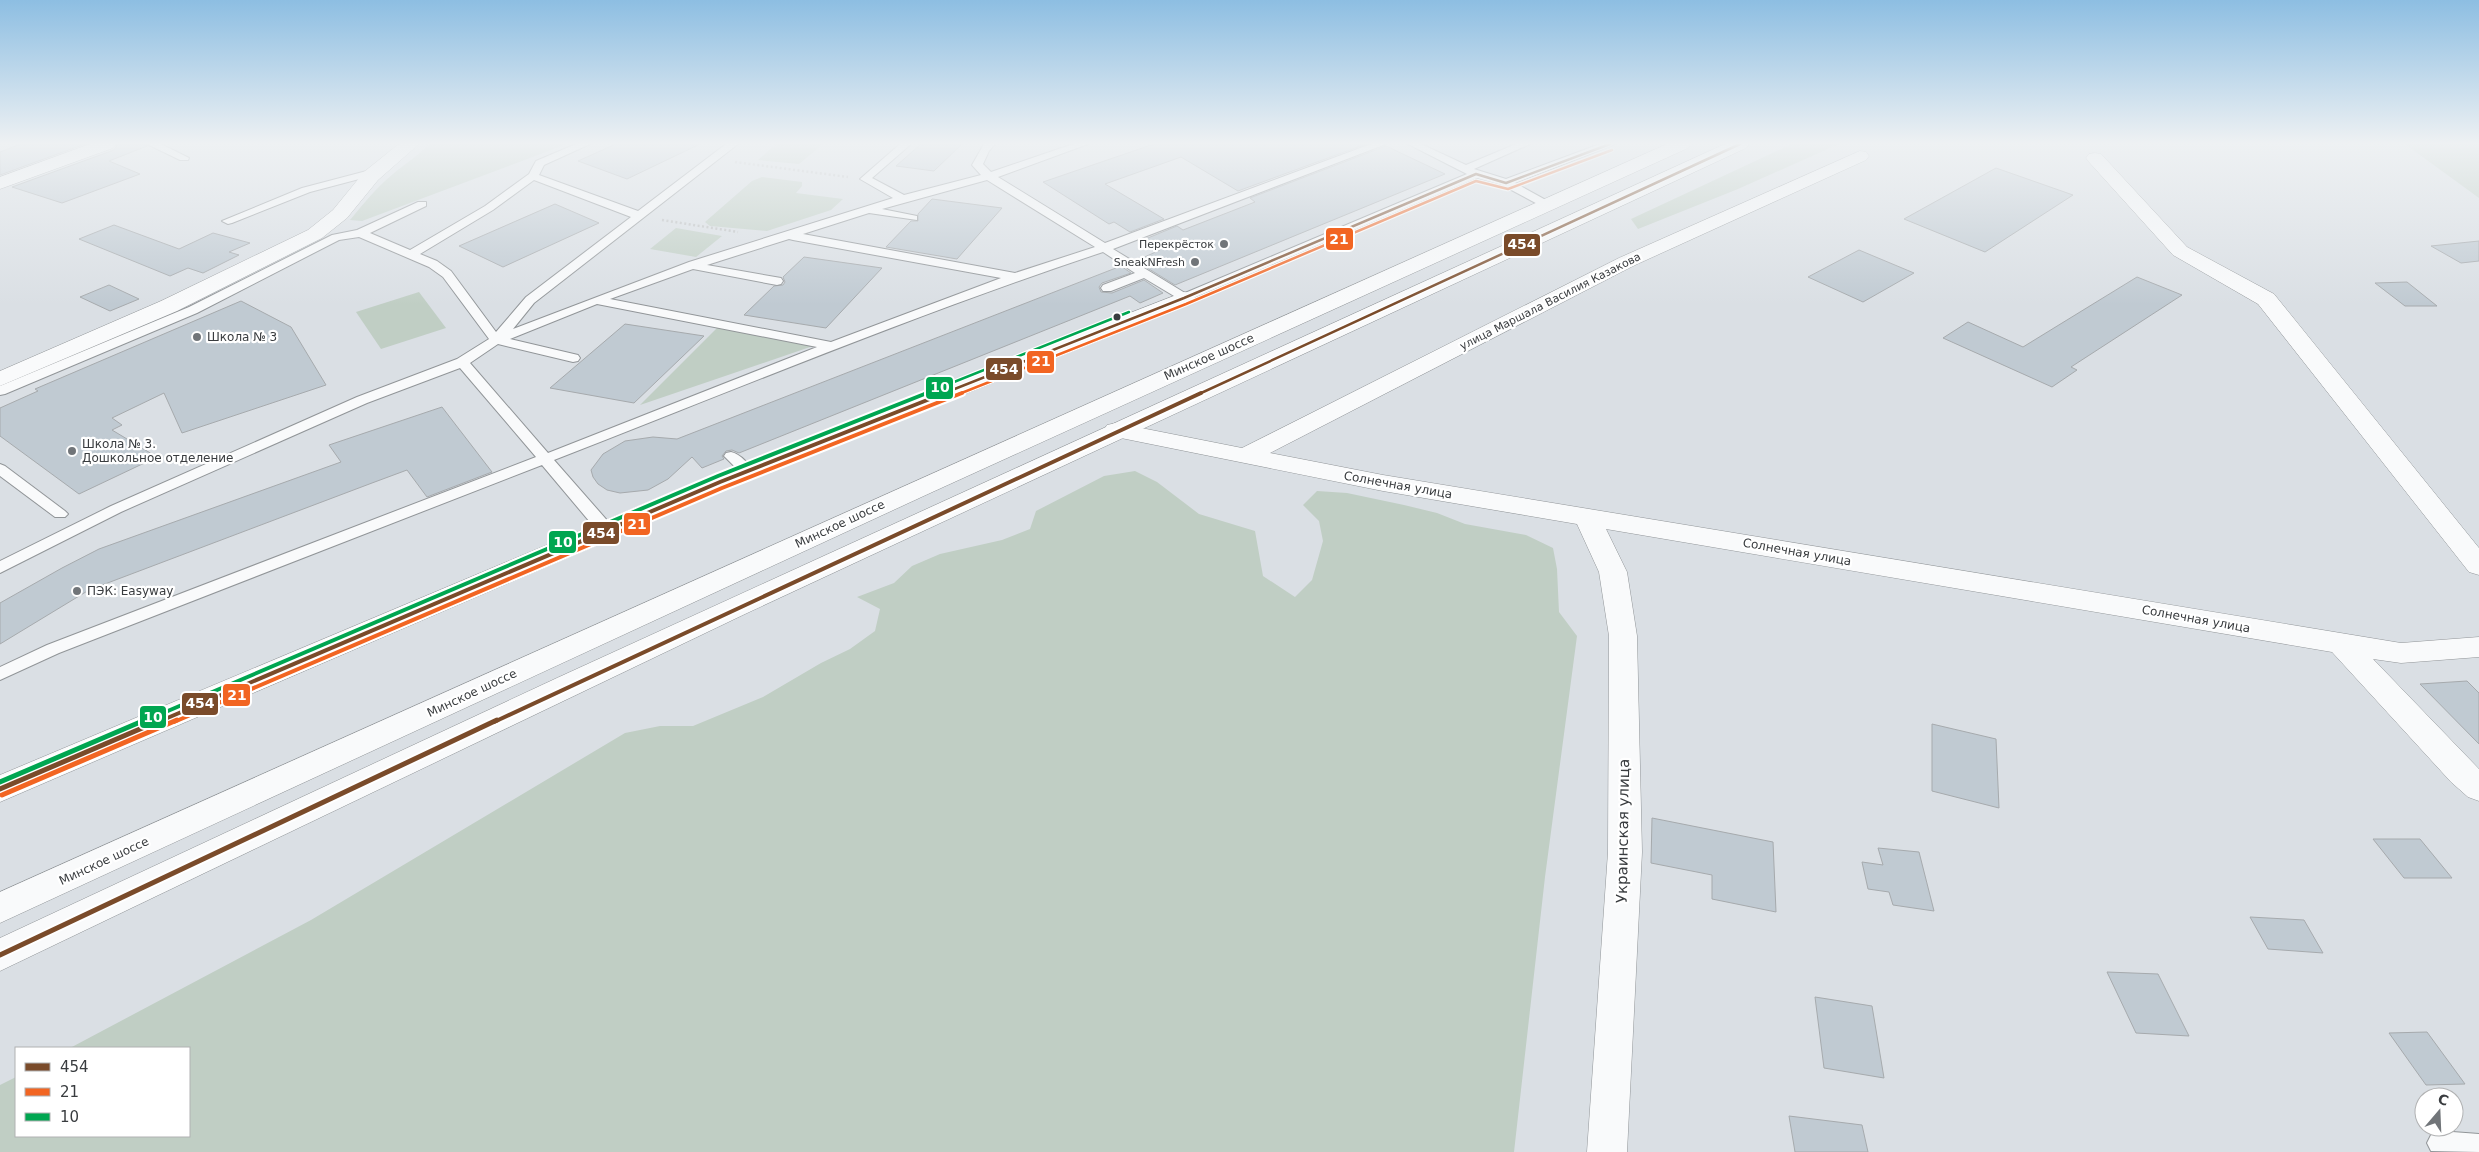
<svg xmlns="http://www.w3.org/2000/svg" width="2479" height="1152" viewBox="0 0 2479 1152" font-family="'DejaVu Sans',sans-serif">
  <rect width="100%" height="100%" fill="#dadfe4"/>
  <g fill="#c0cec4">
    <path d="M429,144h138l-205,77 -12,-1c14,-17 27,-33 43,-46 13,-11 24,-17 36,-30z"/>
    <path d="M776,144h47l-24,20 -41,-4z"/>
    <path d="M1792,144h47l-101,45 -100,40 -7,-10z"/>
    <path d="M2405,144h74v54z"/>
    <path d="M762,177l40,5v4l-6,7 47,6 -12,11 -64,21 -57,-5 -5,-4 47,-41z"/>
    <path d="M676,228l46,8 -26,21 -46,-8z"/>
    <path d="M419,292l27,36 -65,21 -25,-37z"/>
    <path d="M718,327l95,19 -173,59z"/>
    <path d="M1135,471l22,11 42,32 56,17 8,45 32,21 17,-17 11,-39 -4,-20 -16,-16 14,-14 30,2 57,12 33,8 28,11 61,11 27,13 4,21 2,43 18,24 -32,241 -31,275h-1514v-67l16,-8v59h173v-88h-119l241,-128 314,-187 35,-7h33l70,-29 58,-34 29,-14 25,-18 5,-22 -23,-12 37,-14 18,-17 28,-12 62,-14 28,-11 6,-18 68,-35z"/>
  </g>
  <g fill="#c0cad2" stroke="#a6aaad">
    <path d="M21,144h64l-85,31v-23z"/>
    <path d="M118,144h27l2,2 -38,15 31,13 -78,29 -50,-16 102,-37z"/>
    <path d="M616,144h84l-73,35 -49,-18z"/>
    <path d="M921,144h41l-28,27 -38,-5z"/>
    <path d="M1154,144h212l-128,47 -57,-34 -76,27 59,35 -34,13 -16,-10 -5,2 -66,-42z"/>
    <path d="M1386,146l59,28 -270,111 -39,-24 24,-11 -17,-10 34,-14 6,4 72,-28 -5,-4z"/>
    <path d="M1996,168l77,27 -88,57 -81,-33z"/>
    <path d="M932,199l70,9 -45,51 -71,-12 25,-26h7v-7z"/>
    <path d="M555,204l44,19 -96,44 -44,-21z"/>
    <path d="M114,225l65,24 34,-16 37,10 -21,9 10,3 -36,18 -15,-5 -18,8 -91,-37z"/>
    <path d="M2479,241v20l-18,2 -30,-17z"/>
    <path d="M1859,250l55,23 -51,29 -55,-25z"/>
    <path d="M804,257l78,11 -56,60 -82,-13 30,-29 9,-1 2,-3 -2,-5z"/>
    <path d="M1121,266l10,7 -29,10 -3,4 2,5 11,1 32,-13 19,13 -23,10 -10,-7 -391,157 -7,-3 -6,1 -4,5 2,3 -22,9 -10,-11 -24,22 -20,11 -28,3 -13,-3 -9,-6 -5,-7 -2,-7 12,-16 22,-13 28,-4 24,2z"/>
    <path d="M2137,277l45,18 -111,72 6,3 -25,17 -109,-49 25,-16 55,25z"/>
    <path d="M2407,282l30,24h-32l-30,-23z"/>
    <path d="M109,285l30,14 -29,12 -30,-14z"/>
    <path d="M241,301l50,26 35,58 -144,48 -18,-40 -52,25 10,7 -10,5 45,27 -78,37 -79,-58v-28l38,-17 -3,-2z"/>
    <path d="M625,324l79,12 -70,67 -84,-15z"/>
    <path d="M442,407l50,65 -65,25 -20,-27 -35,13 -283,107 -89,54v-41l62,-35 37,-19 242,-87 -12,-17z"/>
    <path d="M2467,681l12,12v51l-59,-60z"/>
    <path d="M1932,724l64,15 3,69 -67,-17z"/>
    <path d="M1652,818l121,24 3,70 -64,-13v-24l-61,-12z"/>
    <path d="M2373,839h47l32,39h-48z"/>
    <path d="M1878,848l41,4 15,59 -41,-6 -4,-13 -21,-3 -6,-27 21,3z"/>
    <path d="M2250,917l54,3 19,33 -55,-4z"/>
    <path d="M2107,972l51,2 31,62 -53,-3z"/>
    <path d="M1815,997l57,9 12,72 -60,-10z"/>
    <path d="M2427,1032l38,52 -39,1 -37,-52z"/>
    <path d="M1789,1116l73,9 6,27h-73z"/>
  </g>
  <g fill="none" stroke-linecap="round" stroke-linejoin="round">
    <g stroke="#919598" stroke-width="2">
      <g id="lane">
        <path d="M147,144h14l28,14 -1,2h-8z"/>
        <path d="M576,144h14l-46,21 -5,10 99,36 88,-67h12l-204,159 -21,26 176,-67 204,-64 -33,-19 40,-35h11l-39,34 32,17 77,-20 -9,-10 12,-21h11l-6,7 -6,13 8,8 82,-28h15l-90,33 107,66 266,-99h15l-273,105 72,44 282,-119 -59,-30h13l45,21 50,-21h14l-56,25 32,10 94,-35h15l-100,39 38,21v4h-8l-43,-23 -25,-7 -293,124 -40,-24 -33,13h-8l-2,-3 2,-3 32,-12 -32,-21c-186,62 -367,137 -549,208l58,66 2,4 -2,4h-12l-58,-69 -483,188 -59,27v-13l47,-22 489,-188 -76,-89 -93,35 -246,109 -121,61v-12l111,-55 246,-109 100,-38 32,-20 -46,-62 -14,-10 -70,-30 -20,3 -142,73 -192,81 -5,1v-9l189,-79 143,-72 25,-5 61,-28h8v4l-56,27 40,17 75,-44 44,-32 7,-13zM534,180l97,37 -105,80 -30,35 -45,-61 -14,-10 -17,-7 73,-44zM987,180l108,67 -80,26 -212,-39 66,-21 48,7v-4l-35,-7zM789,239l4,1 208,38 -170,64 -221,-43 83,-30 84,16 4,-1 2,-3 -2,-3 -74,-13zM597,304l220,43 -269,106 -78,-90 28,-19 75,18 5,-1 2,-3 -2,-3 -68,-16z"/>
        <path d="M378,168l4,1v4l-72,19 -78,31 -4,1 -6,-3 80,-33z"/>
        <path d="M731,452c9,2 18,12 23,19l-2,3h-10l-18,-18 2,-3z"/>
        <path d="M0,464l5,2 60,45 3,3 -3,3h-10l-55,-41z"/>
        <path d="M2439,1131l40,3v18l-48,-1 -4,-8 4,-8z"/>
      </g>
    </g>
    <g stroke="#919598" stroke-width="1">
      <g id="street">
        <path d="M90,144h26l-3,4 -113,41v-12z"/>
        <path d="M399,144h20l-41,36 -31,38 -25,20 -145,73 -177,75v-15l161,-70 147,-71 25,-20 31,-38z"/>
        <path d="M1860,151l6,1 3,4 -3,4 -233,106 -363,187 113,22 1018,168 78,-6v20l-78,6 -28,-4 106,110v32l-11,-4 -17,-15 -119,-130 -726,-123 21,43 10,64 5,216 -15,300h-40l21,-300 1,-216 -10,-64 -22,-48 -194,-33 -267,-54 -9,-2 -3,-5 3,-5 9,-2 126,25 377,-190z"/>
        <path d="M2095,153l6,1 86,93 87,47 205,254v27l-10,-3 -211,-268 -85,-49 -84,-93 -3,-4 3,-4z"/>
        <path d="M1184,292l8,1 3,5 -3,5 -463,185 -729,314v-27l711,-299z"/>
      </g>
    </g>
    <g stroke="#919598" stroke-width="1">
      <g id="highway">
        <path d="M1667,144h24l-3,4 -760,346 -928,429v-31z"/>
        <path d="M1725,144h24l-3,4 -1001,466 -745,357v-33l557,-260z"/>
      </g>
    </g>
    <g stroke="#bdbfc0" stroke-width="2.5" stroke-dasharray="2 2.5" stroke-linecap="butt">
      <path d="M735,162l113,15"/>
      <path d="M662,220l76,12"/>
    </g>
    <use href="#lane" fill="#f9fafb" fill-rule="evenodd"/>
    <use href="#street" fill="#f9fafb" fill-rule="evenodd"/>
    <use href="#highway" fill="#f9fafb" fill-rule="evenodd"/>
    <g stroke="#fff" stroke-width="5">
      <g id="bus-1-far2">
        <path d="M942,394l242,-96 292,-124 30,9 104,-39"/>
        <path d="M1199,394l541,-250"/>
      </g>
    </g>
    <g stroke="#fff" stroke-width="8">
      <g id="bus-1-far1">
        <path d="M158,722l562,-240 225,-89"/>
        <path d="M494,722l707,-329"/>
      </g>
    </g>
    <g stroke="#fff" stroke-width="9">
      <g id="bus-1">
        <path d="M0,789l161,-69"/>
        <path d="M0,955l497,-235"/>
      </g>
    </g>
    <g stroke="#fff" stroke-width="5">
      <path id="bus-2-far2" d="M959,394l227,-90 290,-123 32,8 104,-39"/>
    </g>
    <g stroke="#fff" stroke-width="8">
      <path id="bus-2-far1" d="M174,722l548,-234 240,-95"/>
    </g>
    <g stroke="#fff" stroke-width="9">
      <path id="bus-2" d="M2,795l175,-75"/>
    </g>
    <g stroke="#fff" stroke-width="5">
      <path id="bus-3-far2" d="M924,394l205,-82"/>
    </g>
    <g stroke="#fff" stroke-width="8">
      <path id="bus-3-far1" d="M142,722l576,-246 209,-83"/>
    </g>
    <g stroke="#fff" stroke-width="9">
      <path id="bus-3" d="M0,782l145,-62"/>
    </g>
    <use href="#bus-1-far2" stroke="#7a4b2a" stroke-width="2.5"/>
    <use href="#bus-1-far1" stroke="#7a4b2a" stroke-width="4"/>
    <use href="#bus-1" stroke="#7a4b2a" stroke-width="5"/>
    <use href="#bus-2-far2" stroke="#f26522" stroke-width="2.5"/>
    <use href="#bus-2-far1" stroke="#f26522" stroke-width="4"/>
    <use href="#bus-2" stroke="#f26522" stroke-width="5"/>
    <use href="#bus-3-far2" stroke="#00a651" stroke-width="2.5"/>
    <use href="#bus-3-far1" stroke="#00a651" stroke-width="4"/>
    <use href="#bus-3" stroke="#00a651" stroke-width="5"/>
  </g>
  <linearGradient id="sky" x2="0" y2="1"><stop stop-color="#8dbee2"/><stop offset="0.47" stop-color="#eef1f3"/><stop offset="1" stop-color="#eef1f3" stop-opacity="0"/></linearGradient>
  <rect width="2479" height="305" fill="url(#sky)"/>
  <g fill="#717579" stroke="#fff" stroke-width="2">
    <circle cx="1224" cy="244" r="5"/>
    <circle cx="1195" cy="262" r="5"/>
    <circle cx="197" cy="337" r="5"/>
    <circle cx="72" cy="451" r="5"/>
    <circle cx="77" cy="591" r="5"/>
  </g>
  <circle fill="#393c3f" stroke="#fff" stroke-width="2" cx="1117" cy="317" r="4.5"/>
  <g text-anchor="middle" stroke-width="4.5" stroke-linejoin="round" paint-order="stroke">
    <g font-size="11" fill="#393c3f" stroke="#fff" text-anchor="end">
      <text x="1214" y="248">Перекрёсток</text>
      <text x="1185" y="266">SneakNFresh</text>
    </g>
    <g font-size="11" fill="#393c3f" stroke="#fff">
      <text transform="translate(1550 301) rotate(-27)" y="4">улица Маршала Василия Казакова</text>
    </g>
    <g font-size="12" fill="#393c3f" stroke="#fff" text-anchor="start">
      <text x="207" y="341">Школа № 3</text>
      <text x="82" y="448">Школа № 3.<tspan x="82" dy="14">Дошкольное отделение</tspan></text>
      <text x="87" y="595">ПЭК: Easyway</text>
    </g>
    <g font-size="12" fill="#393c3f" stroke="#fff">
      <text transform="translate(1209 357) rotate(-24)" y="4">Минское шоссе</text>
      <text transform="translate(1398 485) rotate(10)" y="4">Солнечная улица</text>
      <text transform="translate(840 524) rotate(-25)" y="4">Минское шоссе</text>
      <text transform="translate(1797 552) rotate(10)" y="4">Солнечная улица</text>
      <text transform="translate(2196 619) rotate(10)" y="4">Солнечная улица</text>
      <text transform="translate(472 693) rotate(-25)" y="4">Минское шоссе</text>
      <text transform="translate(104 861) rotate(-25)" y="4">Минское шоссе</text>
    </g>
    <g font-size="15" fill="#393c3f" stroke="#fff">
      <text transform="translate(1623 831) rotate(-89)" y="5">Украинская улица</text>
    </g>
  </g>
  <g stroke="#fff" stroke-width="2">
    <rect x="1325" y="227" width="29" height="24" rx="5" fill="#f26522"/>
    <rect x="1503" y="233" width="38" height="24" rx="5" fill="#7a4b2a"/>
    <rect x="1026" y="350" width="29" height="24" rx="5" fill="#f26522"/>
    <rect x="985" y="357" width="38" height="24" rx="5" fill="#7a4b2a"/>
    <rect x="925" y="376" width="29" height="24" rx="5" fill="#00a651"/>
    <rect x="623" y="512" width="28" height="24" rx="5" fill="#f26522"/>
    <rect x="582" y="521" width="38" height="24" rx="5" fill="#7a4b2a"/>
    <rect x="548" y="530" width="29" height="24" rx="5" fill="#00a651"/>
    <rect x="222" y="683" width="29" height="24" rx="5" fill="#f26522"/>
    <rect x="181" y="692" width="38" height="24" rx="5" fill="#7a4b2a"/>
    <rect x="139" y="705" width="28" height="24" rx="5" fill="#00a651"/>
  </g>
  <g font-size="14" text-anchor="middle" font-weight="bold" fill="#fff">
    <text x="1339" y="244">21</text>
    <text x="1522" y="249">454</text>
    <text x="1041" y="366">21</text>
    <text x="1004" y="374">454</text>
    <text x="940" y="392">10</text>
    <text x="637" y="529">21</text>
    <text x="601" y="538">454</text>
    <text x="563" y="547">10</text>
    <text x="237" y="700">21</text>
    <text x="200" y="708">454</text>
    <text x="153" y="722">10</text>
  </g>
  <rect x="15" y="1047" width="175" height="90" fill="#ffffff" stroke="#b0b1b2"/>
  <rect x="25" y="1063" width="25" height="8" fill="#7a4b2a" stroke="#b0b1b2"/>
  <text x="60" y="1072" font-size="15" fill="#393c3f">454</text>
  <rect x="25" y="1088" width="25" height="8" fill="#f26522" stroke="#b0b1b2"/>
  <text x="60" y="1097" font-size="15" fill="#393c3f">21</text>
  <rect x="25" y="1113" width="25" height="8" fill="#00a651" stroke="#b0b1b2"/>
  <text x="60" y="1122" font-size="15" fill="#393c3f">10</text>
  <g transform="translate(2439 1112) rotate(19)"><circle r="24" fill="#ffffff" stroke="#b0b1b2"/>
  <path d="M0-4L9 19L0 12L-9 19Z" fill="#717579"/>
  <text y="-8" font-size="14" font-weight="bold" text-anchor="middle" fill="#393c3f">С</text>
  </g>
</svg>
